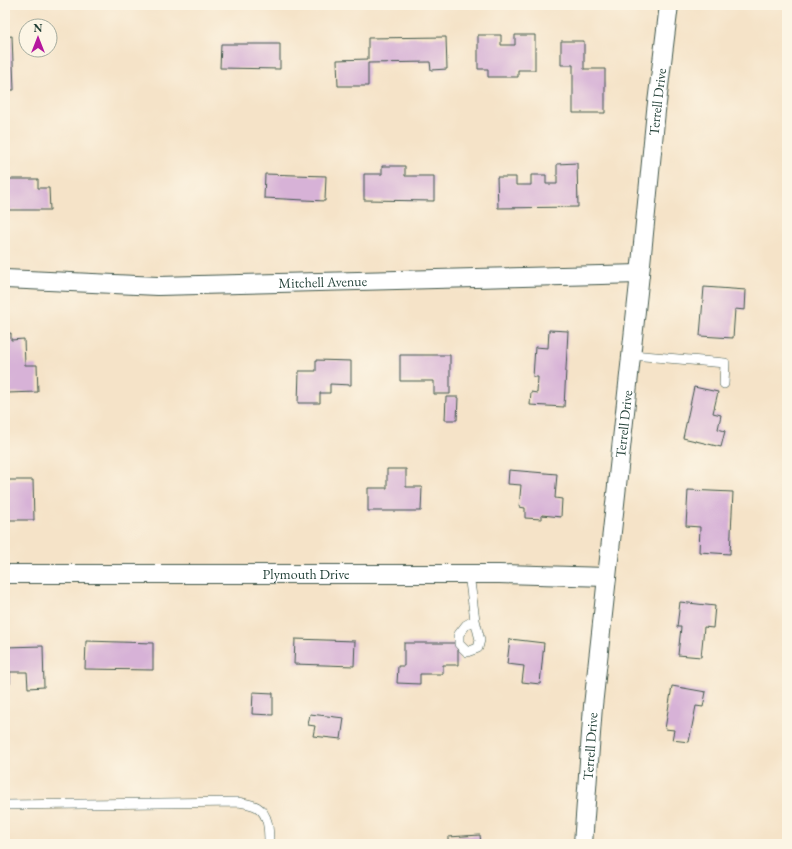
<svg xmlns="http://www.w3.org/2000/svg" width="792" height="849" viewBox="0 0 792 849" font-family="'EB Garamond',serif">
  <rect width="100%" height="100%" fill="#fcf5e5"/>
  <filter id="ink" filterUnits="userSpaceOnUse"><feTurbulence type="fractalNoise" baseFrequency=".025" numOctaves="2"/><feDisplacementMap in="SourceGraphic" scale="8" xChannelSelector="R" yChannelSelector="G"/><feConvolveMatrix kernelMatrix="1 2 1 2 8 2 1 2 1" color-interpolation-filters="sRGB"/></filter>
  <filter id="wash" filterUnits="userSpaceOnUse"><feTurbulence type="fractalNoise" baseFrequency=".012" numOctaves="4" result="noise"/><feDisplacementMap in="SourceGraphic" scale="16" xChannelSelector="R" yChannelSelector="G"/><feGaussianBlur stdDeviation="0.9" result="paint"/><feColorMatrix in="noise" values="0 0 0 0 0 0 0 0 0 0 0 0 0 0 0 0 0 1.4 0 .05"/><feComposite in="paint" operator="in"/></filter>
  <g filter="url(#wash)">
    <rect width="100%" height="100%" fill="#f5e3c8"/>
    <g id="blocks">
      <g fill="#d7b2d7">
        <path d="M478,35h23v10h14v-10h20v35h-17v7h-30v-8h-10z"/>
        <path d="M12,36l2,54h-9v-53z"/>
        <path d="M446,37l1,32 -16,1 -1,-8 -62,1v23h-30l-1,-26 31,-1v-21z"/>
        <path d="M561,41h23v28h21v44h-32v-48h-12z"/>
        <path d="M221,44h59v25l-60,-1z"/>
        <path d="M577,163l1,44 -80,1 -1,-31h19v8h15v-10h15v9h11v-20z"/>
        <path d="M382,166h23v10h29v25l-70,-1v-26h18z"/>
        <path d="M265,174l61,2 -1,25 -61,-3z"/>
        <path d="M5,179h33v9h11l1,22h-45z"/>
        <path d="M704,287l42,3 -1,20 -10,-1 -2,29 -33,-2z"/>
        <path d="M549,330l19,1 -4,76 -34,-2 1,-13 6,1 1,-16h-5l2,-30 13,1z"/>
        <path d="M11,333v7l13,-1 1,26h12l1,27 -31,1v-12h-2v-47z"/>
        <path d="M400,355h50v39h-16v-13h-34z"/>
        <path d="M316,360l35,1v24l-21,-1v9h-10v10h-22l1,-32h17z"/>
        <path d="M694,387l24,5 -5,21 8,2 -3,14 7,2 -4,16 -38,-9z"/>
        <path d="M446,397h12l-1,23h-12z"/>
        <path d="M387,469h19v18h16l-1,24h-53v-23h19z"/>
        <path d="M509,470l48,4 -2,24 7,1 -1,18 -19,-2v4l-17,-1v-10l-6,-1 2,-22 -13,-1z"/>
        <path d="M5,480h28l1,40h-28v-11h-1z"/>
        <path d="M688,490l45,2 -3,62 -31,-2 1,-25 -14,-1z"/>
        <path d="M680,602l35,4 -2,22 -9,-1 -3,30 -23,-2 3,-28h-4z"/>
        <path d="M295,639l60,2 -1,25 -60,-2z"/>
        <path d="M510,639l34,4 -4,41 -18,-2 2,-16 -17,-2z"/>
        <path d="M86,641l67,2v27l-68,-1z"/>
        <path d="M404,643h54v22h-15v9h-23v10l-23,-1 1,-17h6z"/>
        <path d="M43,646l1,41 -16,1 -1,-16h-17v12h-5v-37z"/>
        <path d="M672,686l34,6 -3,15 -7,-1 -7,36 -17,-2 2,-10 -9,-1z"/>
        <path d="M253,692l20,1v22l-21,-1z"/>
        <path d="M310,714l34,4 -3,21 -28,-3 2,-10 -7,-1z"/>
        <path d="M480,835l1,9h-33v-7z"/>
      </g>
    </g>
  </g>
  <g filter="url(#ink)">
    <use href="#blocks" fill-opacity="0" stroke="#3f564a" stroke-width="1"/>
    <g fill="none" stroke-linecap="round" stroke-linejoin="round">
      <g stroke="#3f564a" stroke-width="10">
        <g id="lane">
          <path d="M632,355l93,8 -1,21"/>
          <path d="M469,574l6,46 5,20 -2,8 -11,4 -8,-8v-10l7,-9 9,-5"/>
          <path d="M5,805l233,-3c6,1 14,2 19,5 12,7 12,24 12,37"/>
        </g>
      </g>
      <g stroke="#3f564a" stroke-width="20">
        <g id="street">
          <path id="s1" d="M5,279l153,7 482,-12"/>
          <path id="s2" d="M5,574h494l108,3"/>
          <path id="s3" d="M583,844l10,-138 47,-432 16,-163 13,-106"/>
        </g>
      </g>
      <use href="#lane" stroke="#fff" stroke-width="9"/>
      <use href="#street" stroke="#fff" stroke-width="18"/>
    </g>
  </g>
  <g text-anchor="middle" stroke-width="3.5" stroke-linejoin="round" paint-order="stroke">
    <g font-size="14" fill="#1f3d34" stroke="#fcf5e5">
      <text dy="5" stroke="none"><textPath href="#s3" startOffset="746">Terrell Drive</textPath></text>
      <text dy="5" stroke="none"><textPath href="#s1" startOffset="318">Mitchell Avenue</textPath></text>
      <text dy="5" stroke="none"><textPath href="#s3" startOffset="422">Terrell Drive</textPath></text>
      <text dy="5" stroke="none"><textPath href="#s2" startOffset="301">Plymouth Drive</textPath></text>
      <text dy="5" stroke="none"><textPath href="#s3" startOffset="98">Terrell Drive</textPath></text>
    </g>
  </g>
  <rect width="792" height="849" fill="none" stroke="#fcf5e5" stroke-width="20"/>
  <g transform="translate(38 38)"><circle r="19" fill="#fcf5e5" stroke="#a4ab9e"/>
  <path d="M0-3L7 15L0 10L-7 15Z" fill="#b5179e"/>
  <text y="-6" font-size="11" font-weight="bold" text-anchor="middle" fill="#1f3d34">N</text>
  </g>
</svg>
